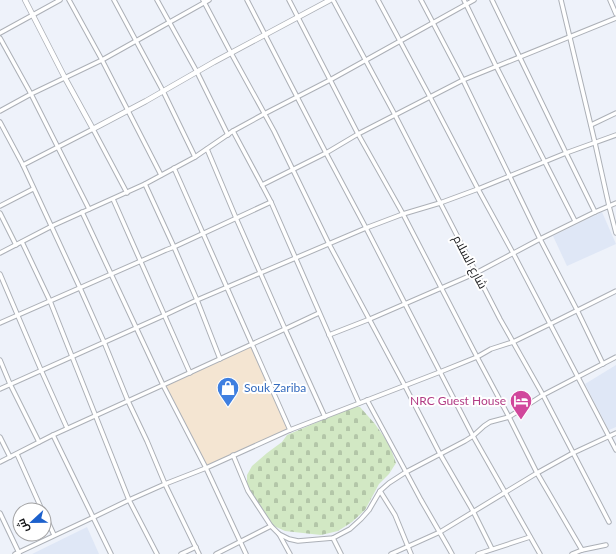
<svg xmlns="http://www.w3.org/2000/svg" width="616" height="554" viewBox="0 0 616 554" font-family="Lato,Cairo,sans-serif">
  <defs>
    <pattern id="cemetery-stones" width="16" height="16" patternUnits="userSpaceOnUse"><rect width="16" height="16" fill="#d2e8c4"/><path d="M2 7V4a2 2 0 0 1 4 0v3zM10 15v-3a2 2 0 0 1 4 0v3z" fill="#b3c6a8"/></pattern>
  </defs>
  <rect width="100%" height="100%" fill="#eef2fa"/>
  <path fill="#f4e5d2" d="M252,346l37,84 -83,36 -41,-80z"/>
  <g fill="#dfe7f6">
    <path d="M602,212l14,32 -49,22 -14,-30z"/>
    <path d="M616,365v62l-7,3 -24,-46z"/>
    <path d="M87,527l12,27h-67z"/>
  </g>
  <path fill="url(#cemetery-stones)" d="M355,406l5,1 15,17 14,20 7,19 -7,11 -10,10 -14,26 -13,12 -14,9 -17,4 -36,-4 -11,-5 -16,-20 -7,-11 -4,-10v-10l5,-9 15,-13 15,-11 5,-7z"/>
  <g fill="none" stroke-linecap="round" stroke-linejoin="round">
    <g stroke="#acb0b7" stroke-width="5.5">
      <g id="minor">
        <path d="M69,0l33,60 59,115"/>
        <path d="M114,0l49,91 32,66"/>
        <path d="M157,0l40,72 31,63"/>
        <path d="M203,0l28,53 43,78 55,113 76,142 35,68 33,57 19,38"/>
        <path d="M247,0l79,153 40,75 107,208 67,118"/>
        <path d="M289,0l69,134 45,80 74,143 32,60 28,56 45,77"/>
        <path d="M333,0l62,115 105,204 43,76 66,127"/>
        <path d="M378,0l52,97 48,92 35,64 103,197"/>
        <path d="M421,0l42,80 77,159 37,71 26,54"/>
        <path d="M464,0l32,66 79,155"/>
        <path d="M492,0l74,153 29,59"/>
        <path d="M561,0l34,143 14,63 7,27"/>
        <path d="M610,0l6,14"/>
        <path d="M0,33l60,-33"/>
        <path d="M0,38l31,56 58,115"/>
        <path d="M0,111l31,-17 71,-34 107,-60"/>
        <path d="M0,122l23,43 57,123 24,54 24,59 19,40 18,43 34,70"/>
        <path d="M591,125l25,-12"/>
        <path d="M233,131l29,54 9,17 88,201"/>
        <path d="M23,165l70,-36 34,64"/>
        <path d="M174,168l116,262"/>
        <path d="M145,184l29,63 23,53 23,59"/>
        <path d="M262,185l64,-32 32,-19 105,-54 153,-62"/>
        <path d="M113,199l77,174"/>
        <path d="M0,206l33,-17"/>
        <path d="M82,212l81,173 43,83 40,86"/>
        <path d="M0,213l16,32"/>
        <path d="M22,242l28,59 79,199 28,54"/>
        <path d="M0,253l54,-28 91,-41 50,-27 38,-26 31,-17 66,-34 144,-80"/>
        <path d="M0,274l41,96 26,58"/>
        <path d="M319,313l-34,16 40,88"/>
        <path d="M0,323l166,-73 8,-3 97,-45"/>
        <path d="M329,335l41,-16 106,-46 64,-34 55,-27 21,-9"/>
        <path d="M0,360l10,24 29,58"/>
        <path d="M0,389l165,-74 32,-15 169,-72 37,-14 37,-11 38,-14 88,-36 50,-18"/>
        <path d="M367,400l39,72 59,-31 8,-5 11,-10 6,-4 19,-5 34,-22 73,-38"/>
        <path d="M53,435l58,119"/>
        <path d="M0,437l10,20"/>
        <path d="M17,454l25,56"/>
        <path d="M233,455l15,36 23,35 8,8 10,5 9,2 35,-3 17,-9 11,-10 8,-9 11,-19 9,-8 17,-11 15,28 26,45 5,9"/>
        <path d="M0,462l53,-27 110,-50 122,-56 -49,-111 -29,-69"/>
        <path d="M380,491l15,24 16,39"/>
        <path d="M0,513l19,40"/>
        <path d="M44,513l10,22"/>
        <path d="M279,534l11,20"/>
        <path d="M333,538l8,16"/>
        <path d="M15,554l79,-37 35,-17 36,-16 41,-16 84,-38 150,-58 37,-15 14,-8 22,-7 37,-18 66,-33"/>
        <path d="M181,554l15,-7"/>
        <path d="M216,554l55,-28"/>
        <path d="M391,554l49,-22 97,-59 36,-20 43,-20"/>
        <path d="M478,554l52,-17"/>
        <path d="M572,554l10,-4 24,-5"/>
      </g>
    </g>
    <g stroke="#acb0b7" stroke-width="6">
      <path id="tertiary" d="M25,0l40,78 28,51 53,-28 68,-39 116,-62"/>
    </g>
    <use href="#minor" stroke="#fff" stroke-width="3.5"/>
    <use href="#tertiary" stroke="#fff" stroke-width="4.5"/>
  </g>
  <defs>
    <g id="shop-pin" transform="scale(1.15)"><path d="M0 17L-7.5 6A9.5 9.5 0 1 1 7.5 6Z" fill="#3f7fe0" stroke="#fff"/><path d="M-5-2.5h2.3a2.7 3.5 0 0 1 5.4 0H5L5.5 6h-11ZM-1.5-2.5h3a1.5 2.3 0 0 0-3 0Z" fill="#fff"/></g>
    <g id="hotel-pin" transform="scale(1.15)"><path d="M0 17L-7.5 6A9.5 9.5 0 1 1 7.5 6Z" fill="#d1479c" stroke="#fff"/><path d="M-6-4.5h1.5V1H6V5H4.5V3h-9V5H-6ZM-4 0a1.8 1.8 0 1 1 3.6 0ZM.5 0V-2.5h3Q6-2.5 6 0Z" fill="#fff"/></g>
  </defs>
  <g fill-rule="evenodd">
    <use href="#shop-pin" x="228" y="388"/>
    <use href="#hotel-pin" x="521" y="401"/>
  </g>
  <g text-anchor="middle" stroke-width="4" stroke-linejoin="round" paint-order="stroke">
    <g font-size="12" fill="#131417" stroke="#fff">
      <text transform="translate(470 262) rotate(62)" y="4">شارع السلام</text>
    </g>
    <g font-size="12" fill="#366cbe" stroke="#fff" text-anchor="start">
      <text x="244" y="392">Souk Zariba</text>
    </g>
    <g font-size="12" fill="#b23c85" stroke="#fff" text-anchor="end">
      <text x="506" y="405">NRC Guest House</text>
    </g>
  </g>
  <g transform="translate(32 522) rotate(248)"><circle r="19" fill="#ffffff" stroke="#a1a1a2"/>
  <path d="M0-3L7 15L0 10L-7 15Z" fill="#1c60cc"/>
  <text y="-6" font-size="11" font-weight="bold" text-anchor="middle" fill="#131417">ش</text>
  </g>
</svg>
